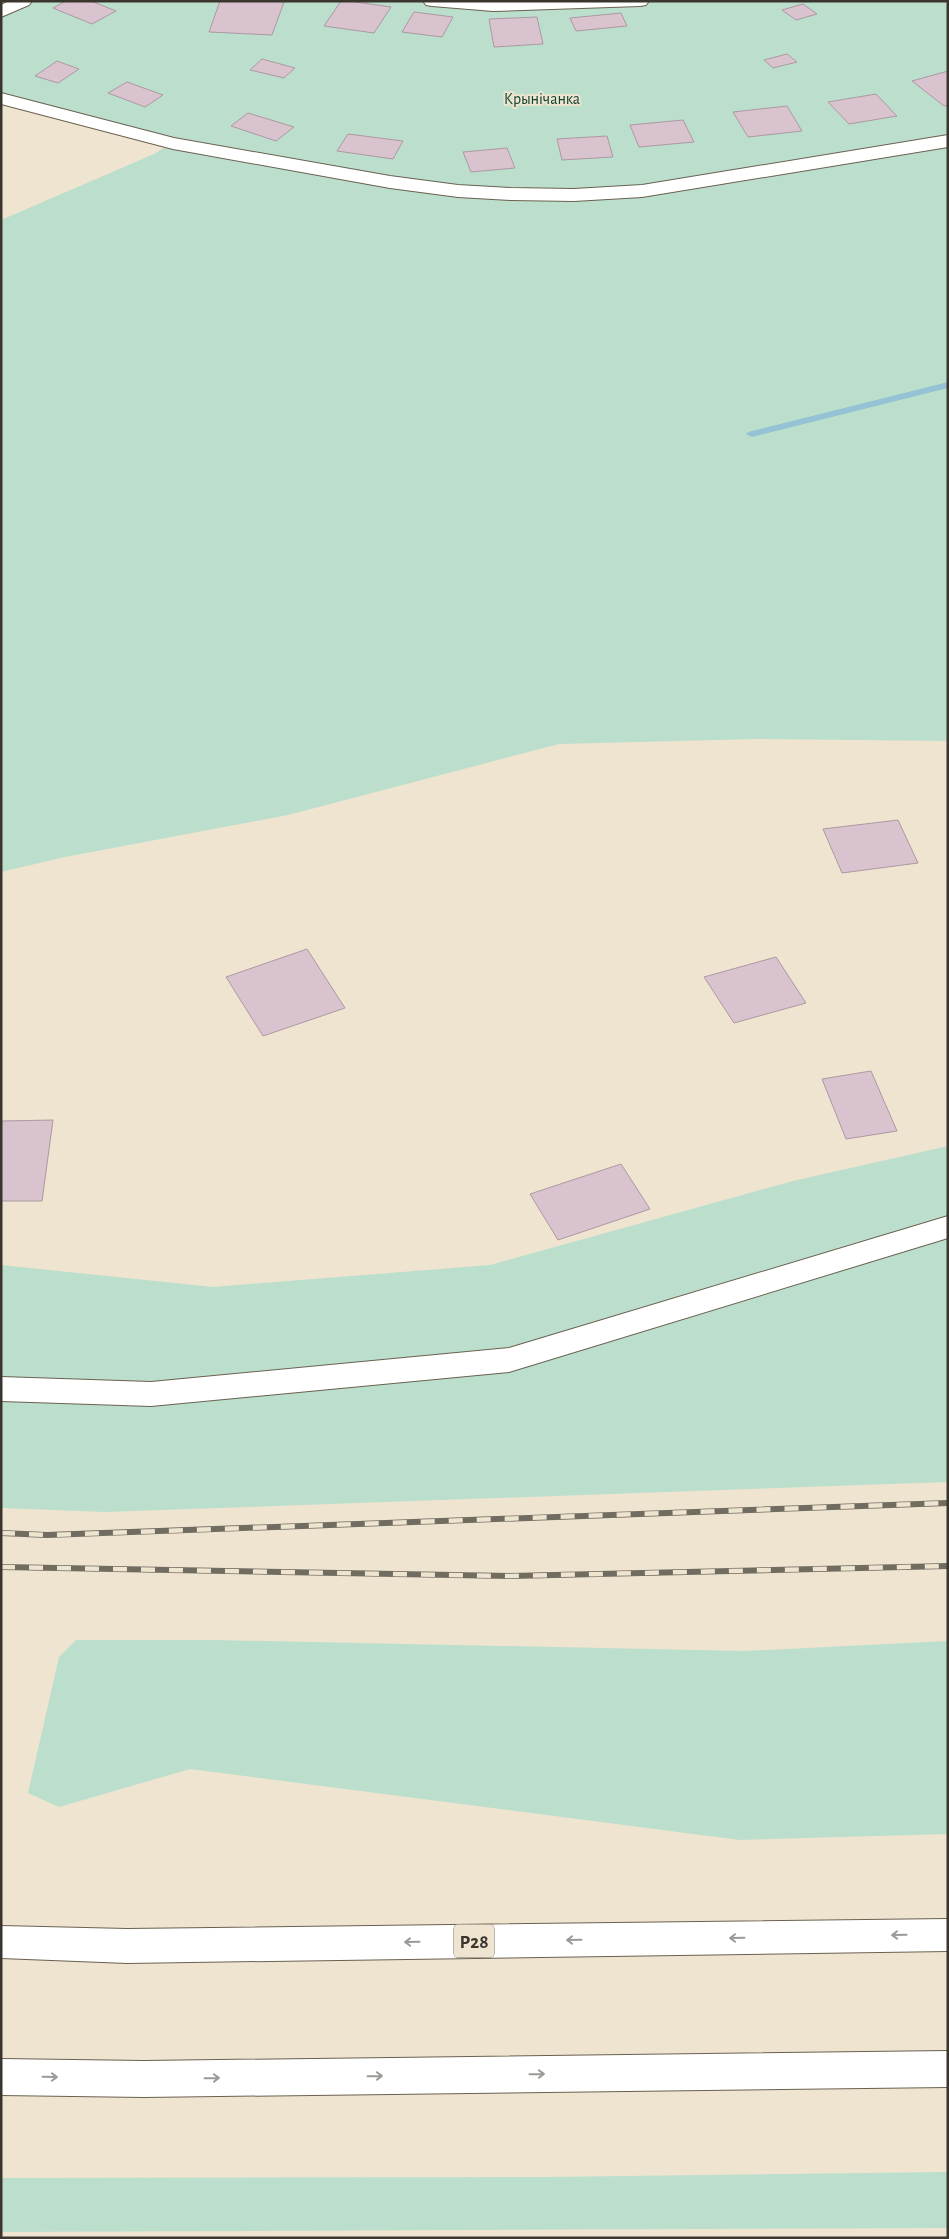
<svg xmlns="http://www.w3.org/2000/svg" width="949" height="2239" viewBox="0 0 949 2239" font-family="'Alegreya Sans',sans-serif">
  <rect width="100%" height="100%" fill="#eee4d0"/>
  <g fill="#bbdfcc">
    <path d="M11,1h937v740l-191,-2 -198,5 -271,71 -223,42 -64,15v-652l153,-66 18,-11 -171,-45v-92z"/>
    <path d="M948,1146v336l-843,30 -104,-4v-243l212,22 277,-22 303,-84z"/>
    <path d="M76,1640h137l532,11 203,-10v193l-208,6 -550,-71 -131,38 -31,-14 31,-136z"/>
    <path d="M948,2172v56l-947,4v-54l546,-1z"/>
  </g>
  <g fill="none" stroke-linecap="round" stroke-linejoin="round">
    <path fill="#96c2d6" fill-rule="evenodd" d="M948,382v6l-196,49 -6,-3 2,-2z"/>
  </g>
  <g fill="#d9c3ce" stroke="#ad98a3">
    <path d="M66,1h25l25,10 -24,13 -39,-16z"/>
    <path d="M220,1h53l11,1 -12,33 -63,-3z"/>
    <path d="M341,1h8l42,6 -17,26 -50,-7z"/>
    <path d="M803,4l14,10 -21,6 -14,-10z"/>
    <path d="M414,12l39,5 -11,20 -40,-5z"/>
    <path d="M621,13l6,13 -51,5 -6,-13z"/>
    <path d="M537,17l6,27 -49,3 -5,-28z"/>
    <path d="M787,54l10,8 -24,6 -9,-8z"/>
    <path d="M262,59l33,9 -11,10 -34,-8z"/>
    <path d="M57,61l22,8 -21,14 -23,-7z"/>
    <path d="M948,71v34l-4,1 -32,-25z"/>
    <path d="M127,82l36,13 -18,12 -37,-14z"/>
    <path d="M876,94l21,22 -48,8 -21,-22z"/>
    <path d="M787,106l15,25 -54,6 -15,-25z"/>
    <path d="M248,113l46,14 -18,14 -45,-15z"/>
    <path d="M683,120l11,22 -55,5 -9,-22z"/>
    <path d="M348,134l55,7 -10,18 -56,-8z"/>
    <path d="M607,136l6,21 -51,3 -5,-21z"/>
    <path d="M507,148l8,20 -44,4 -8,-20z"/>
    <path d="M898,820l20,43 -76,10 -19,-44z"/>
    <path d="M307,949l38,59 -82,28 -37,-59z"/>
    <path d="M776,957l30,46 -72,20 -30,-46z"/>
    <path d="M871,1071l26,60 -51,8 -24,-60z"/>
    <path d="M53,1120l-11,81h-41v-80z"/>
    <path d="M621,1164l29,45 -92,31 -28,-46z"/>
  </g>
  <g fill="none" stroke-linecap="round" stroke-linejoin="round">
    <g stroke="#6a6150" stroke-width="2">
      <g id="minor">
        <path d="M9,1h23l-3,4 -28,12v-12z"/>
        <path d="M423,1h226l-3,4 -6,1 -147,5 -61,-5 -6,-1z"/>
        <path d="M1,93l173,45 216,38 68,9 53,3 63,1 68,-4 306,-50v12l-306,50 -68,4 -63,-1 -53,-3 -68,-9 -217,-39 -172,-45z"/>
        <path d="M948,1216v22l-439,134 -358,34 -150,-5v-24l150,5 358,-34z"/>
      </g>
    </g>
    <g stroke="#6a6150" stroke-width="2">
      <g id="highway">
        <path d="M948,1919v32l-821,12 -126,-5v-32l126,3z"/>
        <path d="M948,2051v36l-804,10 -143,-2v-36l143,2z"/>
      </g>
    </g>
    <use href="#minor" fill="#fff" fill-rule="evenodd"/>
    <use href="#highway" fill="#fff" fill-rule="evenodd"/>
    <g stroke="#716c60" stroke-width="6">
      <g id="rail">
        <path d="M1,1533l46,2 901,-32"/>
        <path d="M1,1567l509,9 438,-10"/>
      </g>
    </g>
    <use href="#rail" stroke="#eee4d0" stroke-width="4.5" stroke-dasharray="14" stroke-linecap="butt"/>
  </g>
  <defs><path id="oneway-shaft" d="M-6 0H5M1.5-3L5.5 0L1.5 3" fill="none" stroke-width="1.6" stroke-linecap="round" stroke-linejoin="round" transform="scale(1.25)"/></defs>
  <g stroke="#9c9a96">
    <use href="#oneway-shaft" transform="translate(899 1935) rotate(179)"/>
    <use href="#oneway-shaft" transform="translate(737 1938) rotate(179)"/>
    <use href="#oneway-shaft" transform="translate(574 1940) rotate(179)"/>
    <use href="#oneway-shaft" transform="translate(412 1942) rotate(179)"/>
    <use href="#oneway-shaft" transform="translate(537 2074) rotate(-1)"/>
    <use href="#oneway-shaft" transform="translate(375 2076) rotate(-1)"/>
    <use href="#oneway-shaft" transform="translate(50 2077) rotate(1)"/>
    <use href="#oneway-shaft" transform="translate(212 2078) rotate(-1)"/>
  </g>
  <g text-anchor="middle" stroke-width="4" stroke-linejoin="round" paint-order="stroke">
    <g font-size="16" fill="#10452f" stroke="#eee4d0">
      <text x="542" y="104">Крынічанка</text>
    </g>
    <rect fill="#eee4d0" stroke="#706a5f" stroke-width="1" x="454" y="1924.5" width="40" height="33" rx="4"/>
    <g font-size="19" font-weight="bold" fill="#3a362e">
      <text x="474" y="1948">Р28</text>
    </g>
  </g>
  <rect width="949" height="2239" fill="none" stroke="#3a362e" stroke-width="5"/>
</svg>
